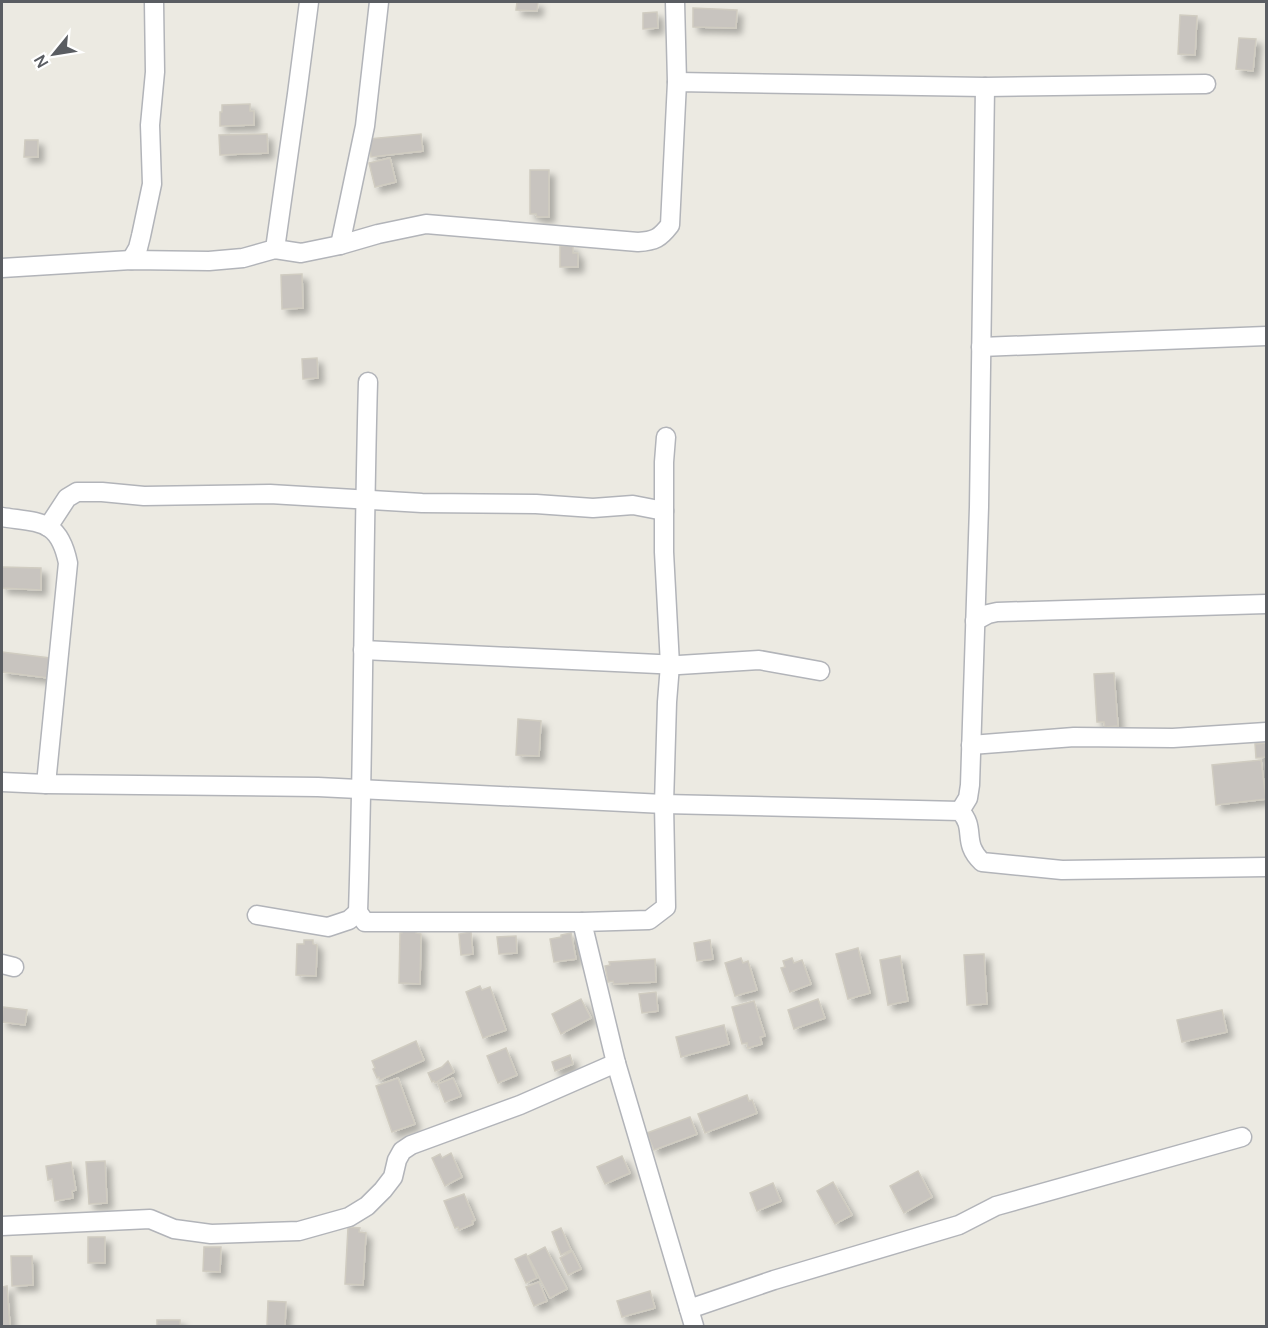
<svg xmlns="http://www.w3.org/2000/svg" width="1268" height="1328" viewBox="0 0 1268 1328" font-family="Manrope,sans-serif">
  <defs>
    <filter id="shadow"><feDropShadow dx="5.5" dy="5.5" stdDeviation="3" flood-color="#0004"/></filter>
  </defs>
  <rect width="100%" height="100%" fill="#eceae2"/>
  <g fill="#c8c4bf" stroke="#d0ccc1" stroke-width="1.5" filter="url(#shadow)">
    <path d="M517,2h21l-1,9 -21,-1z"/>
    <path d="M693,8l44,2 -1,18 -43,-1z"/>
    <path d="M657,12l1,16 -15,1v-16z"/>
    <path d="M1180,15l17,1 -2,39 -17,-1z"/>
    <path d="M1239,38l17,1 -3,32 -17,-2z"/>
    <path d="M250,104v7h4v14l-34,1v-14h2v-7z"/>
    <path d="M267,134l1,19 -48,2 -1,-20z"/>
    <path d="M421,134l2,17 -52,6 -2,-18z"/>
    <path d="M25,140h13v17h-14z"/>
    <path d="M390,158l6,24 -21,5 -6,-24z"/>
    <path d="M530,170h19v47h-12l-1,-3h-6z"/>
    <path d="M560,246h13v7h5v14h-18z"/>
    <path d="M302,274l1,34 -21,1 -1,-34z"/>
    <path d="M317,358l1,20 -15,1 -1,-20z"/>
    <path d="M2,567l39,1v22l-39,-2z"/>
    <path d="M2,652l48,6 -2,20 -46,-6z"/>
    <path d="M1114,673l4,53 -13,1 -1,-5h-7l-3,-48z"/>
    <path d="M518,719l23,2 -2,35 -23,-1z"/>
    <path d="M1266,743v14l-10,1 -1,-14z"/>
    <path d="M1261,760l5,39 -50,6 -4,-40z"/>
    <path d="M402,929l14,1v3l5,1 -1,50 -21,-1 1,-50h2z"/>
    <path d="M471,932l2,22 -12,1 -2,-21z"/>
    <path d="M571,933l5,26 -22,3 -4,-23 11,-2v-2z"/>
    <path d="M516,936l1,17 -18,1 -2,-17z"/>
    <path d="M304,940h9v4l4,1 -1,31 -20,-1 1,-31h7z"/>
    <path d="M710,940l3,19 -16,2 -3,-18z"/>
    <path d="M858,948l12,45 -22,6 -12,-45z"/>
    <path d="M984,954l3,50 -20,1 -3,-50z"/>
    <path d="M900,956l8,45 -20,4 -8,-45z"/>
    <path d="M741,958l2,5 5,-2 9,29 -22,6 -10,-33z"/>
    <path d="M792,958l2,5 8,-3 9,24 -21,8 -9,-24 4,-1 -2,-6z"/>
    <path d="M655,959l1,23 -42,2 -1,-3 -5,1 -3,-16 5,-1 -1,-3z"/>
    <path d="M480,986l2,4 8,-3 16,43 -23,8 -17,-46z"/>
    <path d="M656,992l2,19 -16,2 -3,-19z"/>
    <path d="M581,999l10,19 -30,16 -9,-20z"/>
    <path d="M818,999l7,19 -31,11 -6,-19z"/>
    <path d="M754,1001l11,35 -5,1 2,7 -14,4 -1,-5 -5,1 -10,-37z"/>
    <path d="M3,1007l24,3 -2,15 -23,-3z"/>
    <path d="M1222,1010l5,22 -45,10 -5,-22z"/>
    <path d="M724,1025l5,19 -48,13 -5,-20z"/>
    <path d="M416,1041l8,19 -44,20 -1,-3 -2,1 -4,-9 2,-1 -3,-7z"/>
    <path d="M506,1048l11,27 -19,8 -11,-27z"/>
    <path d="M570,1055l3,9 -18,7 -3,-9z"/>
    <path d="M448,1061l6,11 -19,11 -1,-2 -2,1 -4,-9 14,-6z"/>
    <path d="M398,1078l17,46 -23,8 -16,-46z"/>
    <path d="M453,1078l8,18 -16,6 -7,-18z"/>
    <path d="M747,1095l2,6 3,-1 5,13 -52,20 -7,-19z"/>
    <path d="M690,1117l7,17 -43,16 -7,-17z"/>
    <path d="M451,1153l11,24 -17,9 -13,-28 8,-4 2,4z"/>
    <path d="M622,1156l8,17 -25,11 -8,-17z"/>
    <path d="M105,1161l2,42 -18,1 -3,-42z"/>
    <path d="M71,1162l5,28 -4,1 1,7 -18,3 -3,-22 -4,1 -2,-14z"/>
    <path d="M918,1171l14,26 -28,16 -14,-27z"/>
    <path d="M833,1182l19,33 -17,9 -18,-33z"/>
    <path d="M773,1183l8,18 -24,10 -7,-18z"/>
    <path d="M464,1194l11,26 -3,1 1,3 -14,6 -1,-3 -3,1 -11,-27z"/>
    <path d="M348,1227l12,1 -1,4 7,1 -3,52 -18,-1z"/>
    <path d="M561,1228l10,22 -10,5 -9,-23z"/>
    <rect x="88" y="1237" width="17" height="26"/>
    <path d="M204,1247h17l-1,25 -17,-1z"/>
    <path d="M545,1247l22,42 -17,9 -22,-42z"/>
    <path d="M572,1251l9,18 -13,6 -8,-17z"/>
    <path d="M526,1254l11,24 -11,5 -11,-24z"/>
    <path d="M11,1256h21l1,29 -21,1z"/>
    <path d="M539,1282l8,19 -13,5 -8,-19z"/>
    <path d="M7,1286l3,40h-8v-39z"/>
    <path d="M650,1291l5,17 -33,9 -5,-16z"/>
    <path d="M268,1301l18,1 -1,24h-18z"/>
    <rect x="157" y="1320" width="23" height="6"/>
  </g>
  <g fill="none" stroke-linecap="round" stroke-linejoin="round">
    <g stroke="#b2b4b9" stroke-width="21">
      <g id="minor">
        <path d="M675,2l2,80"/>
        <path d="M340,245l25,-119 14,-124"/>
        <path d="M275,249l22,-155 12,-92"/>
        <path d="M131,260l7,-12 3,-12 11,-52 -2,-59 5,-53 -1,-70"/>
        <path d="M2,268l129,-8 78,1 34,-3 32,-9 26,4 39,-8 38,-11 48,-10 212,18c17,-1 22,-4 32,-17l7,-143 308,5 221,-3"/>
        <path d="M981,347l285,-11"/>
        <path d="M368,382c-5,177 -4,354 -10,530l7,10h217"/>
        <path d="M666,437l-2,25v90l6,113 -3,37 -3,102 2,103 -17,13 -67,2 34,141 78,263"/>
        <path d="M2,517c38,6 57,2 66,46l-22,221"/>
        <path d="M48,527l19,-29 10,-6h25l42,4 126,-2 152,9 114,1 57,4 40,-3 31,6"/>
        <path d="M975,621l13,-7 9,-2 269,-8"/>
        <path d="M363,650l316,15 80,-5 61,11"/>
        <path d="M971,745l103,-8 99,1 93,-6"/>
        <path d="M2,782l44,2 272,3 346,17 296,7c17,18 1,31 22,51l80,8 204,-3"/>
        <path d="M960,811l8,-13 2,-13 9,-278 6,-420"/>
        <path d="M257,915l71,12 21,-7 9,-8"/>
        <path d="M2,964l12,3"/>
        <path d="M2,1226l148,-7 24,10 37,5 88,-3 50,-14 18,-11 16,-16 10,-13 4,-17 5,-9 9,-6 109,-40 96,-42"/>
        <path d="M689,1309l85,-29 185,-55 37,-19 246,-69"/>
      </g>
    </g>
    <use href="#minor" stroke="#fff" stroke-width="18"/>
  </g>
  <rect width="1268" height="1328" fill="none" stroke="#5a5d62" stroke-width="6"/>
  <g transform="translate(54 54) rotate(240)" stroke="#ffffff" stroke-width="4.5" paint-order="stroke">
  <path d="M0-4.5L10 22L0 15L-10 22Z" fill="#5a5d62"/>
  <text y="-9" font-size="16" font-weight="bold" text-anchor="middle" fill="#5a5d62">N</text>
  </g>
</svg>
